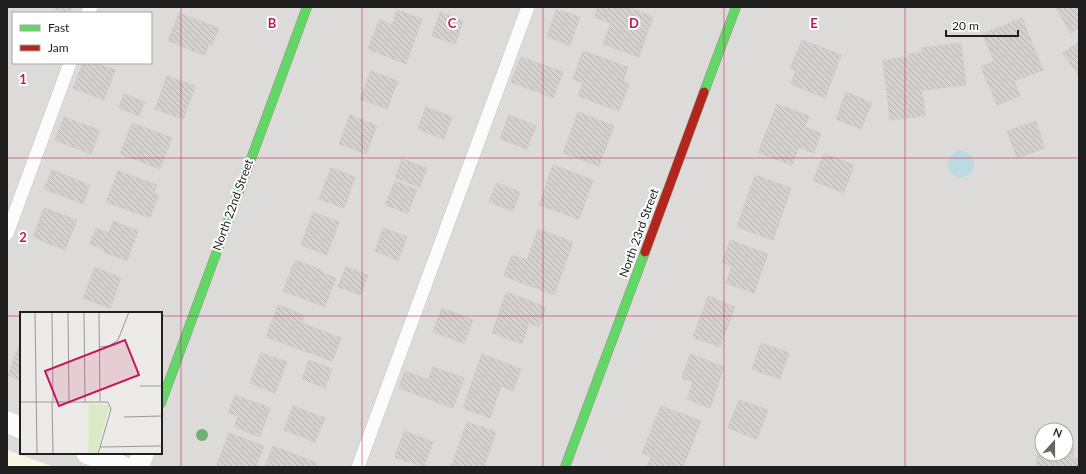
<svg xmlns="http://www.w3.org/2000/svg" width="1086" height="474" viewBox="0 0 1086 474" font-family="Lato,sans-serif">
  <defs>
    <pattern id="building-back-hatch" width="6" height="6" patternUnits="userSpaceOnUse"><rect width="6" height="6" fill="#d4d1cf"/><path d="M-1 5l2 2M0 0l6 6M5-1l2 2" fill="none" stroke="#b6b3b1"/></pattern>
  </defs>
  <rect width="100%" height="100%" fill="#edebe8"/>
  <path fill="#dcdbd9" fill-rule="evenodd" d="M7,7h1072v460h-1025l-47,-17zM13,13h138v50h-138zM21,313h140v140h-140zM1042,430h24v24h-24z"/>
  <path fill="#f7f6e3" d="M7,450l47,17h-47z"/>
  <circle fill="#bbdae1" cx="961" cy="164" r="13"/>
  <g fill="url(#building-back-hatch)" stroke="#d0cdc9">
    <path d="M56,7h16l-2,6h-6l-9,-4z"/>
    <path d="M598,7h29l26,10 -14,40 -36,-13 8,-21 -17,-6z"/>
    <path d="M1055,7h24v21l-8,5z"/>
    <path d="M397,10l25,9 -16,45 -38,-15 11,-29 13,5z"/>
    <path d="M556,10l24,7 -10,28 -23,-8z"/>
    <path d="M440,12l23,9 -8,23 -23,-8z"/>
    <path d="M179,13l40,15 -7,17 -3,-2 -4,12 -37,-14z"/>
    <path d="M1022,18l21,52 -29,11 6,15 -23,9 -16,-38 13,-6 -11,-27z"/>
    <path d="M802,40l39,15 -16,43 -34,-14 5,-13 -6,-2z"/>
    <path d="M1079,42v34l-16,-23z"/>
    <path d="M961,43l5,42 -44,5 3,26 -35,4 -7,-60 26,-3v-3l13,-1 -1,-5z"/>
    <path d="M583,51l45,16 -5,14 6,3 -10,27 -41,-15 5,-13 -10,-4z"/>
    <path d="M521,57l42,15 -10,26 -42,-16z"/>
    <path d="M83,63h13l19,7 -11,30 -31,-12z"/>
    <path d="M371,71l27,10 -11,28 -27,-10z"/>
    <path d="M167,76l28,10 -12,33 -28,-10z"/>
    <path d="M846,92l26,11 -11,26 -25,-10z"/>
    <path d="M124,94l21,8 -6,14 -20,-8z"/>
    <path d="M777,104l32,12 -4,11 16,6 -7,20 -15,-6 -7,18 -34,-12z"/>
    <path d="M426,107l26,10 -8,22 -26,-10z"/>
    <path d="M578,112l36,14 -15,40 -36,-13z"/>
    <path d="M350,115l27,11 -11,28 -27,-10z"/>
    <path d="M509,115l27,11 -9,23 -27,-10z"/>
    <path d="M64,117l36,13 -9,24 -36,-14z"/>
    <path d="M1036,121l9,27 -28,10 -10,-27z"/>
    <path d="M132,123l40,15 -12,31 -40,-15z"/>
    <path d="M824,154l30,11 -10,28 -31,-12z"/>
    <path d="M402,159l25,9 -7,19 -25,-9z"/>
    <path d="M553,165l40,15 -14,39 -40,-14z"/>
    <path d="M331,168l24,9 -11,31 -25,-9z"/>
    <path d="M52,170l38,15 -7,19 -39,-15z"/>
    <path d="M118,171l39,14 -3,8 5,2 -9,23 -44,-16z"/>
    <path d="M755,175l36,13 -18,52 -36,-13z"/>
    <path d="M395,181l22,9 -9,23 -23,-8z"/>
    <path d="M497,183l23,9 -7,19 -24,-9z"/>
    <path d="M44,208l33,12 -12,30 -32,-13z"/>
    <path d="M313,212l26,10 -12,33 -26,-10z"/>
    <path d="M113,221l25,10 -11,30 -23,-9 1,-2 -15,-6 6,-16 13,5z"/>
    <path d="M383,228l24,9 -9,23 -23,-9z"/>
    <path d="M538,229l35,13 -19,53 -50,-19 8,-21 15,5z"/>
    <path d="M730,240l38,14 -14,39 -28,-10 6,-17 -10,-4z"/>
    <path d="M295,260l26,10v2l15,6 -11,29 -42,-16z"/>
    <path d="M95,267l26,11 -11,30 -27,-10z"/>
    <path d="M346,267l22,8 -7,20 -23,-8z"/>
    <path d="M506,292l40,15 -7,20 -10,-4 -7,21 -30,-11z"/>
    <path d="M708,296l27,11 -15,40 -27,-10z"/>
    <path d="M278,305l26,10 -2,8 39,15 -9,23 -66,-24z"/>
    <path d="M442,308l31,12 -9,23 -31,-11z"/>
    <path d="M21,341v39l-13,-5z"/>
    <path d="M761,343l28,10 -9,26 -28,-10z"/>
    <path d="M261,353l26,9 -12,31 -25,-10z"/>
    <path d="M482,354l39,15 -8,22 -12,-5 -11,32 -27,-10z"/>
    <path d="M690,354l34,13 -14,41 -23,-9 6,-17 -11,-4z"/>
    <path d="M309,360l23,9 -7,19 -23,-9z"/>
    <path d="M433,367l31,11 -11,30 -54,-20 6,-17 23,9z"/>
    <path d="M235,395l35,13 -10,29 -26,-10 4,-11 -10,-3z"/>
    <path d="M739,400l29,10 -11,29 -29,-11z"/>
    <path d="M293,406l32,12 -10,24 -31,-12z"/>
    <path d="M661,406l40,15 -18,46h-36l4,-10 -9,-4z"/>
    <path d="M467,422l29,10 -12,35h-33z"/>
    <path d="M404,431l29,11 -9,25 -29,-10z"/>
    <path d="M229,433l35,13 -8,21h-32l-7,-2z"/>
    <path d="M1039,444l3,1v9h24v-7h8l-1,11 6,1v8h-43z"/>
    <path d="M273,446l44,17 -2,4h-50z"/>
  </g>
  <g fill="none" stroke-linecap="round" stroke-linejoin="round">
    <g stroke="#c6c5c4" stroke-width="14">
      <g id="lane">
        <path d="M88,13l3,-6"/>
        <path d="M7,234l63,-171"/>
        <path d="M358,467l170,-460"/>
      </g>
    </g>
    <g stroke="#c6c5c4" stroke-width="23">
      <g id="street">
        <path d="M7,422l14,6"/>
        <path d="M87,453l36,14"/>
        <path d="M138,467l5,-14"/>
      </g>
    </g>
    <g stroke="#969780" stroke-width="10">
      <g id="fast">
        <path d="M704,92l32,-85"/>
        <path d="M161,403l146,-396"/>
        <path d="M565,467l80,-215"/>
      </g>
    </g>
    <g stroke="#969780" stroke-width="10">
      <path id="jam" d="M645,252l59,-160"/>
    </g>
    <use href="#lane" stroke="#fcfcfc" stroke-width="13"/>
    <use href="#street" stroke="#fcfcfc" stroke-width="22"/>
    <use href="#fast" stroke="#63d668" stroke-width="9"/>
    <use href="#jam" stroke="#b3261e" stroke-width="9"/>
  </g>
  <circle fill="#71b073" cx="202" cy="435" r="6"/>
  <path fill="none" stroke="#c2185b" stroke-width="1" stroke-opacity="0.55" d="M181,7v460M362,7v460M543,7v460M724,7v460M905,7v460M7,158h1072M7,316h14M161,316h918"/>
  <g text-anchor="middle" stroke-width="4" stroke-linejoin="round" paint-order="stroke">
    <g font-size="12" fill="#1f1f1f" stroke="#fff">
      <text transform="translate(233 205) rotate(-70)" y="4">North 22nd Street</text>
      <text transform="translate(639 233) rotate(-70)" y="4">North 23rd Street</text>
    </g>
  </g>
  <g transform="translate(20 312)">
    <rect width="142" height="142" fill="#edebe8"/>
    <path d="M69,92l20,1 -12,49h-9z" fill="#daeac6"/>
    <path fill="none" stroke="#9b9998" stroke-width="1" d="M15,0l2,142M32,0l1,90M48,0l1,90M64,0l1,90M79,0l1,89M80,35l9,-1 9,-6 11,-28M120,74h22M0,90h88l3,7 -13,45M32,90l1,52M0,99v43M104,105l38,-1M80,135l62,-1"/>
    <path fill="#c2185b" fill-opacity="0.15" stroke="#c2185b" stroke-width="2" d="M105,28l14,35 -80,31 -14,-35z"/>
    <rect width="142" height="142" fill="none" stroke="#1f1f1f" stroke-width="2"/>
  </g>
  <g font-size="13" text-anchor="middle" font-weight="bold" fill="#c2185b" stroke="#fff" stroke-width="4" stroke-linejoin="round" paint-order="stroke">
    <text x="272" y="28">B</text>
    <text x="452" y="28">C</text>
    <text x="634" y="28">D</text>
    <text x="814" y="28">E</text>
    <text x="23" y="84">1</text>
    <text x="23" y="242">2</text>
  </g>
  <rect width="1086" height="474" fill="none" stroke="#1f1f1f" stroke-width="16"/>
  <rect x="12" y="12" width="140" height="52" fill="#ffffff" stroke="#a5a5a5"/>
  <rect x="20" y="25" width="20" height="6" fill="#63d668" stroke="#a5a5a5"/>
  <text x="48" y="32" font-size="12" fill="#1f1f1f">Fast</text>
  <rect x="20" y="45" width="20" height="6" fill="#b3261e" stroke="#a5a5a5"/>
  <text x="48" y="52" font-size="12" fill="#1f1f1f">Jam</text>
  <g transform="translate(1054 442) rotate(21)"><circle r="19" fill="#ffffff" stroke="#a5a5a5"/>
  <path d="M0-3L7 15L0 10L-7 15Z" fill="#676665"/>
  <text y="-6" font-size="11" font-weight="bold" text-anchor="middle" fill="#1f1f1f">N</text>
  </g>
  <path d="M946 30v6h72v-6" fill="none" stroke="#1f1f1f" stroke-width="2"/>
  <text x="952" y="30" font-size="12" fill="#1f1f1f" stroke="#ffffff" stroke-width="3" paint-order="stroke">20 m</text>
</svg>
